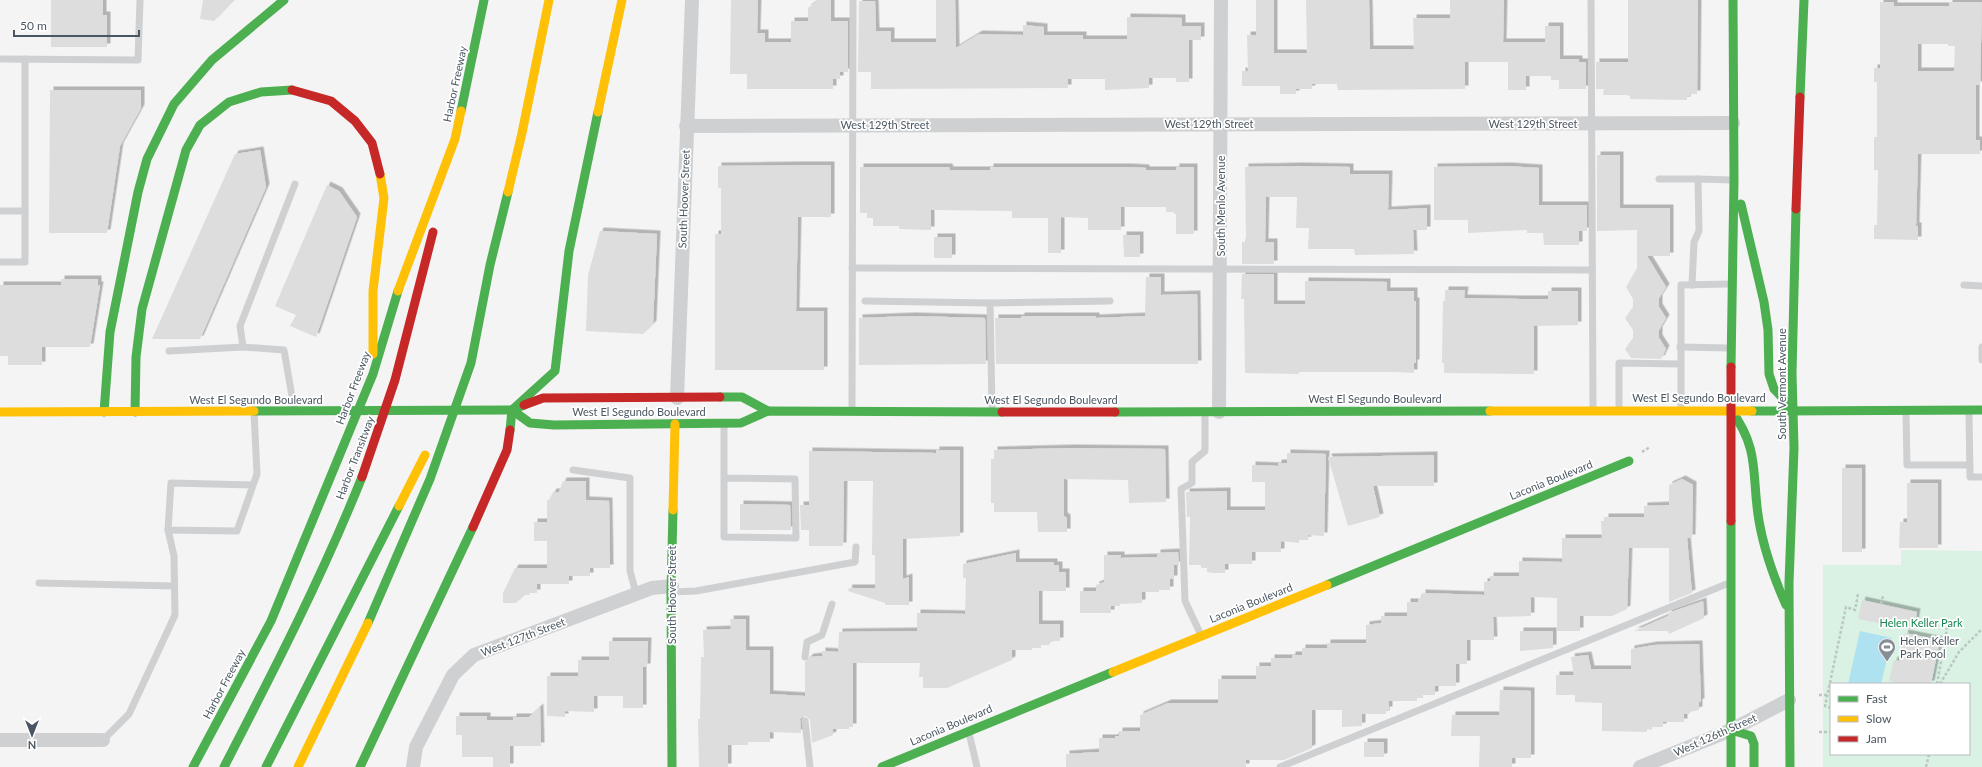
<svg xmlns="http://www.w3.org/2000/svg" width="1982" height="767" viewBox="0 0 1982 767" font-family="Lato,sans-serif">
  <defs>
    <filter id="shadow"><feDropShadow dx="3.5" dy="-3.5" stdDeviation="0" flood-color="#0004"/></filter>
  </defs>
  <rect width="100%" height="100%" fill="#f4f4f4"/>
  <path fill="#d9f2e3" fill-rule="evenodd" d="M1901,550l81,1v216h-159v-202h78zM1831,684h138v70h-138z"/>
  <path fill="#aee2f0" d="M1860,631l32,7 -11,46h-33z"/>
  <g fill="#ddddde" fill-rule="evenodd" filter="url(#shadow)">
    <path d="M51,0h52v15h4v32h-56z"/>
    <path d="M203,0h31l-20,21 -14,-2z"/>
    <path d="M731,0h27l-1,33h8v9h26v-21h17v-13l11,-8h12v21h17v51h-8v7h-7v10h-86v-15h-17z"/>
    <path d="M936,0h19l1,48 23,-14 44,1v-10l21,2v8h39v4h44v-22l55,1v8h19v14h-12v42h-13v-4h-27v10l-44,2v-11h-37v9l-197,1v-17h-13l1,-71h16l1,30h15v11h45z"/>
    <path d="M1256,0h18v53h33l-1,-53h63l1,49h44l-1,-31h37v-18h54l-1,42h42v-16h15v33h19v3h7v27h-27v-9h-8v-4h-25v14h-18v-28h-43v27l-127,1 -1,-6h-25v5h-16v5h-16v-8h-38v-15h6l-1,-36h9z"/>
    <path d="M1628,0h70l-1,94h-7v2h-3v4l-57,-1v-3l-3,-1h-24l1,-6h-8v-27h32z"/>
    <path d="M1880,2h14v4h55v-4h33l-2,83h-4v55h4v14h-62l-2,72h2v14l-44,-1v-14h3l1,-55h-4v-33h3v-55h-3v-14h6zM1918,44h30v2h7l-1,25h-36z"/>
    <path d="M50,90h91v18l-21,38 -13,87h-58z"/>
    <path d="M260,150l6,37 -66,152h-48l83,-185z"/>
    <path d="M1597,155h23v53h50v48h-23l19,31 -7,11v9l7,11 -7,12v8l7,11 -5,10 -30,-1 -6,-9 8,-11v-8l-8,-12 8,-11v-8l-7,-12 11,-19v-38l-40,1z"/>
    <path d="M799,165h32v52h-33l-2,94h28v59h-109v-136h6v-46h-3v-22z"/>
    <path d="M1299,166l51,1v7h39l-1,36 39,-2v22h-14l1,24 -59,1 -1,-6h-46l1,-21h-13l1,-31h-31l-1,45h9v22h-32v-22h4l-1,-75z"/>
    <path d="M1508,166l31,2v37h48v26h-8v14h-35l-1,-12h-16v-3l-59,3v-13h-34v-53z"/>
    <path d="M860,167h89l1,3h40v-3h138l18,1v2h30v-3h18v67h-18v-20h-2v-2h-8v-5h-45v23h-33v-12l-27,-1v36h-13v-35h-36v-7l-81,-1v20l-32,-1v-3h-26v-8h-6v-5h-7z"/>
    <path d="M327,185l12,6 18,26 -41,120 -26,-11 6,-11 -21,-9z"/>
    <path d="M600,231l57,3 -4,90 -10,10 -57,-3 2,-56z"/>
    <path d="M1123,235h17v22h-16z"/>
    <rect x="934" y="237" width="18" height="21"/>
    <path d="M1242,274h32v30h31v-23l82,1v9h27v10h2v62h-2v10l-20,-1h-95v2l-54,-1 -1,-74h-3z"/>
    <path d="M1146,277h15v18l36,-1 1,70h-202l-1,-46h26v-2h75v2l49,-2z"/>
    <path d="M61,279h37v6h2l-10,62h-48v18h-34v-9h-8v-71h61z"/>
    <path d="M1445,290h20l-1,8 56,1h28v-8h30v34l-44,1v48l-90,-1v-10h-2l1,-62h2z"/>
    <path d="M912,316l73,2 1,46 -127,1v-47z"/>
    <path d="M1073,448l92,1 1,53 -37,1 -1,-23 -64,-1v37l3,2v14h-29l-1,-20h-43v-9h-3v-44h3v-9z"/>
    <path d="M936,450h24v86l-57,3v40l6,-2v28h-24v-2l-37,-12 1,-3h26v-33h-3l1,-74h-29l-1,65h-34v-16h-8l-1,-25h9v-54l127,2z"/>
    <path d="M1287,453l39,1 -2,82 -16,-1v5h-9v3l-18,-2v11h-29v12h-27v9h-12l-6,-1v-4h-6v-3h-12l1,-48h-3l-1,-25 41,-1v19h38v-28h-13v-17l26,1v-3h9z"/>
    <path d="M1434,455v31h-61l7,31 -32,9 -20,-69z"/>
    <rect x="1842" y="468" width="20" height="84"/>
    <path d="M1682,479l11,6 -1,53h-5l5,55 -23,9v-54h-40l-2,61 -15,7h-32v15h-23v-33l-26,-1v19l-38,1 1,23h-27v24h-11v22h-21v9h-12v3h-6v3h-28v9h-3v4h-24v12l-20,1v-17h-30v38l-28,12h-38v7h-180v-13l33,-2v-14h16v-2h4v-5h21v-16l28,-12h50v-24h38v-13h15v-8h21v-3h10v-7h25v-5h39v-18l15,-2v-7h26v-14h11v-4h4v-5l62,2v-13l6,-1v-5h29v-15l43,1v-24h40l-1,-17h4v-4h39v-11l25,-1v-20z"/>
    <path d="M563,481h23v19l23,1 1,67h-20v8h-21v8h-32v9h-7v2h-6l-8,8h-13v-10l12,-25h32v-27h-13v-19h13v-22h2l4,-8h6z"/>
    <path d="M1907,483h31v65h-39l1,-26h7z"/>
    <path d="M740,504l50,1 1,25h-51z"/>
    <path d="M1178,552l1,13h-5v14h-4v11h-11v2h-17v11l-22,1v2h-9v7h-31v-22h16v-6l8,-3v-27h17v3l36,-1v-4z"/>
    <path d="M1016,553v9h38v3h5v7h7v19h-27v33h21v17h-9l-2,4h-8v3h-9v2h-20v10l-65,28h-24v-11h-4l1,-14h-67v64h-4v2h-16v6l-21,8 -2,-23 -3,-3 -3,-1 -4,3 1,14 -31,-1v10h-22v3h-20v22h-29l-1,-48h2l1,-62h3l-1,-27 28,-1 -1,-10h16v31h24v44l35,2v-34l5,-5 12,-1v-5l16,1 1,-20 78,-1v-18l48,1 1,-36h-3v-14z"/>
    <path d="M1862,600l55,12 -3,18 -56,-11z"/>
    <path d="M1703,601l1,17 -35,16 -1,-3h-34l34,-15v-3z"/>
    <path d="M1520,631h33v17l-33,3z"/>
    <path d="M1905,633l35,7 -9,44h-37l1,-2 -6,-1 5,-21 5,1z"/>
    <path d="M609,641h39l-1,26h-4v41h-20v-12h-29v16l-29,-1v6l-18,-1v-40h31v-16h31z"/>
    <path d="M1699,644l2,58h-2v8l-9,2v2h-6v8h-21v5h-11v3l-5,-1v3l-45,-1v-28l-27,-1v-7h-19v-20h18l-3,-18 17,-2 3,14h40v-20l23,-4z"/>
    <path d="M1500,690l31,1v67h-19v9h-33l1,-31h-29l1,-21h47z"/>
    <path d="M540,707l1,39h-31v21h-17v-10h-31v-22h-6v-19h31v4h26v-3h16z"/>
    <rect x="1364" y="742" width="20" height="15"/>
  </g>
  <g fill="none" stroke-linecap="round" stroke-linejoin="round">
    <g stroke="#bcc7c4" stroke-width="2.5" stroke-dasharray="3 2" stroke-linecap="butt">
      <path d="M1642,452l8,-5"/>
      <path d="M1881,604l2,-8"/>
      <path d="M1937,684l10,-56"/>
      <path d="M1940,684l19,-32 22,-22"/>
      <path d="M1819,695h8"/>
      <path d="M1831,708l-6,-2 21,-99 9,3 3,-16"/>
      <path d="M1819,732h12"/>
      <path d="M1926,767l3,-13"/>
    </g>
    <g stroke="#ced0d2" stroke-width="7">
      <path d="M1591,0l2,408"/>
      <path d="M0,59l138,1 2,-60"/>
      <path d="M1659,179h39l1,52 -5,11 -2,43"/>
      <path d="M1698,179l34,1"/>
      <path d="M0,211h25"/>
      <path d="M0,262h25v-203"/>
      <path d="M852,268l740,2"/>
      <path d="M1964,285l18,1"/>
      <path d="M865,301l125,2 120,-2"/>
      <path d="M990,303l2,106"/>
      <path d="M1680,347l50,1"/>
      <path d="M1982,347v13"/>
      <path d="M169,351l74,-4"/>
      <path d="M294,408l-10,-58 -41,-3 -3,-21 55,-142"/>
      <path d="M1619,408v-45l61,1"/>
      <path d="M1681,408v-123l48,-1"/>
      <path d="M852,409l1,-409"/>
      <path d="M1906,413l1,52h63"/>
      <path d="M1969,413l1,64h12"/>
      <path d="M724,426v111l72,1 -1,-59 -71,-1"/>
      <path d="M573,470l57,8v93l6,22"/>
      <path d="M253,485l-82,-2 -3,47 69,1 20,-57 -3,-62"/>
      <path d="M39,583l135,3"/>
      <path d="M672,592l24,-1 159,-29 1,-15"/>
      <path d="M1201,635l-16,-34 -4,-112 11,-6v-21l13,-11v-37"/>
      <path d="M805,657l2,-15 15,-7 10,-31"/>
      <path d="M805,721l5,46"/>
      <path d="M969,733l8,34"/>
      <path d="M103,740l26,-26 46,-99 -1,-59 -6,-26"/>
      <path d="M1280,767l449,-184"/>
    </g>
    <g stroke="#ced0d2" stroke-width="14">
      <path d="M686,126l1047,-3"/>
      <path d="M677,398l15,-398"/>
      <path d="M1219,412l2,-412"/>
      <path d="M0,740h103"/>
      <path d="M413,767l3,-20 37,-72 21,-20 178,-67 20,-2"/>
      <path d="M1640,767l91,-37 58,-30"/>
    </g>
    <g stroke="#4caf50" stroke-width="9">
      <path d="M1800,97l4,-97"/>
      <path d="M461,111l23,-111"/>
      <path d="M1741,204l23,98 4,28 1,44 5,15 20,21"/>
      <path d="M1731,367l3,-187 -1,-180"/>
      <path d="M720,397h22l26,14"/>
      <path d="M512,410l18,13 24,2 187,-2 27,-12 234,1"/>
      <path d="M1731,410c30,41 20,65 28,111 5,29 15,57 27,84"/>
      <path d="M254,411l258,-1 12,-5"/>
      <path d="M1752,411l230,-1"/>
      <path d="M104,412l6,-80 28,-140 9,-33 27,-55 38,-44 72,-60"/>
      <path d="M135,412l1,-55 6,-48 44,-159 14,-25 29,-23 32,-10 31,-2"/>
      <path d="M1115,412l375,-1"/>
      <path d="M510,430l2,-20 43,-39 14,-120 29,-139"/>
      <path d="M1731,521v246"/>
      <path d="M1327,585l302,-124"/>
      <path d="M368,623l62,-144 41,-116 19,-98 18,-73"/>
      <path d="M1731,730l20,6 3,8v23"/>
      <path d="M193,767l78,-146 102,-247 25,-83"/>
      <path d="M224,767c49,-95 98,-190 138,-290"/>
      <path d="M266,767l133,-261"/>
      <path d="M360,767l113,-240"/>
      <path d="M672,767l-1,-175 2,-82"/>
      <path d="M882,767l231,-95"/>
      <path d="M1790,767l-1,-184 5,-135 -2,-75 4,-164"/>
    </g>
    <g stroke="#ffc107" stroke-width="9">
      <path d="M598,112l24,-112"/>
      <path d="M508,192l14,-59 27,-133"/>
      <path d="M398,291l57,-152 6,-28"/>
      <path d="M373,354v-63l11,-93 -4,-24"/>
      <path d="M1490,411h262"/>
      <path d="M0,412l254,-1"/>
      <path d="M399,506l26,-51"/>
      <path d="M673,510l2,-86"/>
      <path d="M1113,672l214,-87"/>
      <path d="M298,767l70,-144"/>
    </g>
    <g stroke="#c62828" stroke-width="9">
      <path d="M292,90l39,11 24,20 17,22 8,31"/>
      <path d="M1796,209l4,-112"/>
      <path d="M524,405l19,-7 177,-1"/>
      <path d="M1002,412h113"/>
      <path d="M362,477l33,-97 38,-148"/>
      <path d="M1731,521v-154"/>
      <path d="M473,527l34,-77 3,-20"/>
    </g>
  </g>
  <defs>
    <g id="stadium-pin" transform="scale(0.9)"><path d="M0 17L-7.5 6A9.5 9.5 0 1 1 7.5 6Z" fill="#868d94" stroke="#fff"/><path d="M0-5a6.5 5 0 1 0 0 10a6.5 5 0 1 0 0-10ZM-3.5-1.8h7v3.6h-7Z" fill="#fff"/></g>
  </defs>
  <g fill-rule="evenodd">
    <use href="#stadium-pin" x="1887" y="647"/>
  </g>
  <g text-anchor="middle" stroke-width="3.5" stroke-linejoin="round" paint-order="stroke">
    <g font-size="11" fill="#4a5661" stroke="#fff">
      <text transform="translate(455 84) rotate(-78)" y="4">Harbor Freeway</text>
      <text x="1209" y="128">West 129th Street</text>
      <text x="1533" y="128">West 129th Street</text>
      <text x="885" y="129">West 129th Street</text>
      <text transform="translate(684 199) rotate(-88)" y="4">South Hoover Street</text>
      <text transform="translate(1221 206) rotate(-90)" y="4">South Menlo Avenue</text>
      <text transform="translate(1782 384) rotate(-90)" y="4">South Vermont Avenue</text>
      <text transform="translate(353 388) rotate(-69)" y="4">Harbor Freeway</text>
      <text x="1699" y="402">West El Segundo Boulevard</text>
      <text x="1375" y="403">West El Segundo Boulevard</text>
      <text x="256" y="404">West El Segundo Boulevard</text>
      <text x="1051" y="404">West El Segundo Boulevard</text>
      <text x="639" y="416">West El Segundo Boulevard</text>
      <text transform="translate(355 458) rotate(-69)" y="4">Harbor Transitway</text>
      <text transform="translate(1551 480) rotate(-22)" y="4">Laconia Boulevard</text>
      <text transform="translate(672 595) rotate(-90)" y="4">South Hoover Street</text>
      <text transform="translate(1251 603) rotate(-22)" y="4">Laconia Boulevard</text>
      <text transform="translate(523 637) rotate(-21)" y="4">West 127th Street</text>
      <text transform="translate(224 684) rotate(-62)" y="4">Harbor Freeway</text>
      <text transform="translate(951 725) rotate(-23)" y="4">Laconia Boulevard</text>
      <text transform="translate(1715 735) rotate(-24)" y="4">West 126th Street</text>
    </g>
    <g font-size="11" fill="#17864f" stroke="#fff">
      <text x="1921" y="627">Helen Keller Park</text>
    </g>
    <g font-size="11" fill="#4a5661" stroke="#fff" text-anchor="start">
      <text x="1900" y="645">Helen Keller<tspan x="1900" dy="13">Park Pool</tspan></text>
    </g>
  </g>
  <rect x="1830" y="683" width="140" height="72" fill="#ffffff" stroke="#b7bbc0"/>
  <rect x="1838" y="696" width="20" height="6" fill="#4caf50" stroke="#b7bbc0"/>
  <text x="1866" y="703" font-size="12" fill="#4a5661">Fast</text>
  <rect x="1838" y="716" width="20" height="6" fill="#ffc107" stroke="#b7bbc0"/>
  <text x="1866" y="723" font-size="12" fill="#4a5661">Slow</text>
  <rect x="1838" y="736" width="20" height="6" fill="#c62828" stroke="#b7bbc0"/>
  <text x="1866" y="743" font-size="12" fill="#4a5661">Jam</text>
  <g transform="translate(32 735) rotate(180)" stroke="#ffffff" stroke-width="3" paint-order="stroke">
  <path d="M0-3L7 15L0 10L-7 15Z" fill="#4a5661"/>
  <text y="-6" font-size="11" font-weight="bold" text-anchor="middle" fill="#4a5661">N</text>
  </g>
  <path d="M14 30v6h125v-6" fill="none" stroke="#4a5661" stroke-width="2"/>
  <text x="20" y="30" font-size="12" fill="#4a5661" stroke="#ffffff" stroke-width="3" paint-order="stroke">50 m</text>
</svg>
